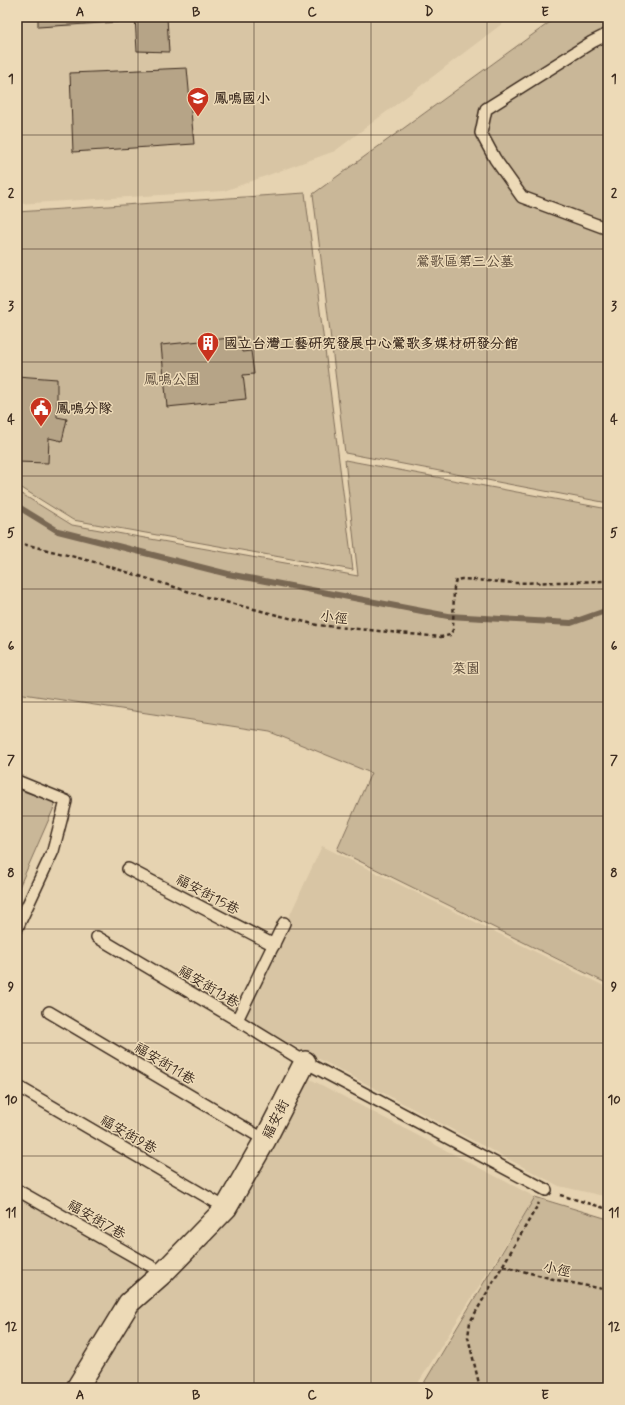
<svg xmlns="http://www.w3.org/2000/svg" width="625" height="1405" viewBox="0 0 625 1405" font-family="Mynerve,'LXGW WenKai TC',sans-serif">
  <rect width="100%" height="100%" fill="#e6d3b1"/>
  <filter id="ink" filterUnits="userSpaceOnUse"><feTurbulence type="fractalNoise" baseFrequency=".025" numOctaves="2"/><feDisplacementMap in="SourceGraphic" scale="8" xChannelSelector="R" yChannelSelector="G"/><feConvolveMatrix kernelMatrix="1 2 1 2 8 2 1 2 1" color-interpolation-filters="sRGB"/></filter>
  <g filter="url(#ink)">
    <g fill="#d8c5a4">
      <path d="M17,17h494l-176,134 -111,40 -207,13z"/>
      <path d="M322,846l286,142v209l-49,-11 -317,-168z"/>
      <path d="M310,1079l225,118 -120,191h-331l54,-82 88,-98z"/>
      <path d="M17,1198l132,75 -29,28 -58,87h-45z"/>
    </g>
    <g fill="#c9b798" stroke="#82705b">
      <path d="M557,17h51v486l-263,-50 -32,-259z"/>
      <path d="M305,193l48,377 -280,-50 -56,-35v-273z"/>
      <path d="M345,460l263,49v475l-271,-134 34,-77 -101,-41 -253,-39v-202l55,34 286,51z"/>
      <path d="M17,789l39,14 -39,89z"/>
      <path d="M535,1197l73,22v169h-187z"/>
    </g>
    <g fill="none" stroke-linecap="round" stroke-linejoin="round">
      <path stroke="#796753" stroke-width="6" d="M17,506l41,25 170,43 220,42 123,7 37,-13"/>
    </g>
    <g fill="#b6a487" stroke="#3b2a1e">
      <path d="M38,17h80v5l-80,5z"/>
      <path d="M135,17h32l2,35 -32,-1z"/>
      <path d="M187,68l7,76 -121,8 -3,-79z"/>
      <path d="M240,337l2,15 9,-1 3,23 -11,1 3,24 -79,8 -6,-62z"/>
      <path d="M17,376l40,3v38l10,2 -5,22 -13,-3 -1,25 -31,-1z"/>
    </g>
    <g fill="none" stroke-linecap="round" stroke-linejoin="round">
      <g stroke="#3b2a1e" stroke-width="14">
        <g id="lane">
          <path d="M608,34l-16,8 -106,67 -5,24 14,26 27,38 86,32"/>
          <path d="M17,781l49,20 -13,50 -36,77"/>
          <path d="M128,869l146,76"/>
          <path d="M97,937l140,83 68,42 241,128"/>
          <path d="M49,1012l216,128"/>
          <path d="M237,1020l47,-97"/>
          <path d="M17,1086l209,122"/>
          <path d="M17,1190l146,83"/>
        </g>
      </g>
      <g stroke="#3b2a1e" stroke-width="24">
        <path id="street" d="M77,1388l52,-85 34,-30 63,-65 39,-68 40,-78"/>
      </g>
      <g stroke="#3b2a1e" stroke-width="2.5" stroke-dasharray="4 3" stroke-linecap="butt">
        <path d="M17,543l15,3 66,17 108,34 111,28 124,12 9,-2 3,-5 1,-44 2,-6 6,-1 52,4 94,-2"/>
        <path d="M560,1195l48,14"/>
        <path d="M503,1266l54,14 51,10"/>
        <path d="M480,1388l-12,-51 2,-15 69,-119"/>
      </g>
      <use href="#lane" stroke="#eddab7" stroke-width="11"/>
      <use href="#street" stroke="#eddab7" stroke-width="21"/>
    </g>
  </g>
  <path fill="none" stroke="#3b2a1e" stroke-width="1" stroke-opacity="0.55" d="M138,17v1371M254,17v1371M371,17v1371M487,17v1371M17,135h591M17,249h591M17,362h591M17,476h591M17,589h591M17,702h591M17,816h591M17,929h591M17,1043h591M17,1156h591M17,1270h591"/>
  <defs>
    <g id="school-pin" transform="scale(1.15)"><path d="M0 17L-7.5 6A9.5 9.5 0 1 1 7.5 6Z" fill="#c8321e" stroke="#eddab7"/><path d="M0-5L7-2L0 1L-7-2ZM-4 1L0 2.5L4 1V4Q0 6-4 4Z" fill="#fff"/></g>
    <g id="building-pin" transform="scale(1.15)"><path d="M0 17L-7.5 6A9.5 9.5 0 1 1 7.5 6Z" fill="#c8321e" stroke="#eddab7"/><path d="M-4-6H4V6H1V3H-1V6H-4ZM-2.5-4.3h1.7v1.8h-1.7ZM.8-4.3h1.7v1.8H.8ZM-2.5-1h1.7V.8h-1.7ZM.8-1h1.7V.8H.8Z" fill="#fff"/></g>
    <g id="civic-pin" transform="scale(1.15)"><path d="M0 17L-7.5 6A9.5 9.5 0 1 1 7.5 6Z" fill="#c8321e" stroke="#eddab7"/><path d="M-.6-6.5H3V-4.5H.6V-3L4-1V1h2V6H-6V1h2V-1L-.6-3ZM-1.2 2.5V6h2.4V2.5Z" fill="#fff"/></g>
  </defs>
  <g fill-rule="evenodd">
    <use href="#school-pin" x="198" y="98"/>
    <use href="#building-pin" x="208" y="343"/>
    <use href="#civic-pin" x="41" y="408"/>
  </g>
  <g text-anchor="middle" stroke-width="3" stroke-linejoin="round" paint-order="stroke">
    <g font-size="14" font-weight="bold" fill="#3b2a1e" stroke="#eddab7" text-anchor="start">
      <text x="214" y="103">鳳鳴國小</text>
      <text x="224" y="348">國立台灣工藝研究發展中心鶯歌多媒材研發分館</text>
      <text x="56" y="413">鳳鳴分隊</text>
    </g>
    <g font-size="14" fill="#574636" stroke="#eddab7">
      <text x="465" y="266">鶯歌區第三公墓</text>
      <text x="172" y="384">鳳鳴公園</text>
      <text x="466" y="673">菜園</text>
    </g>
    <g font-size="14" fill="#3b2a1e" stroke="#eddab7">
      <text transform="translate(334 617) rotate(7)" y="5">小徑</text>
      <text transform="translate(208 894) rotate(28)" y="5">福安街15巷</text>
      <text transform="translate(209 986) rotate(31)" y="5">福安街13巷</text>
      <text transform="translate(165 1063) rotate(31)" y="5">福安街11巷</text>
      <text transform="translate(275 1119) rotate(-63)" y="5">福安街</text>
      <text transform="translate(129 1134) rotate(30)" y="5">福安街9巷</text>
      <text transform="translate(97 1219) rotate(30)" y="5">福安街7巷</text>
      <text transform="translate(557 1269) rotate(13)" y="5">小徑</text>
    </g>
  </g>
  <rect width="625" height="1405" fill="none" stroke="#eddab7" stroke-width="44"/>
  <rect x="22" y="22" width="581" height="1361" fill="none" stroke="#3b2a1e" stroke-width="1.5"/>
  <g font-size="13" text-anchor="middle" font-weight="bold" fill="#3b2a1e">
    <text x="80" y="16">A</text>
    <text x="196" y="16">B</text>
    <text x="312" y="16">C</text>
    <text x="429" y="16">D</text>
    <text x="545" y="16">E</text>
    <text x="11" y="83">1</text>
    <text x="614" y="83">1</text>
    <text x="11" y="197">2</text>
    <text x="614" y="197">2</text>
    <text x="11" y="310">3</text>
    <text x="614" y="310">3</text>
    <text x="11" y="424">4</text>
    <text x="614" y="424">4</text>
    <text x="11" y="537">5</text>
    <text x="614" y="537">5</text>
    <text x="11" y="650">6</text>
    <text x="614" y="650">6</text>
    <text x="11" y="764">7</text>
    <text x="614" y="764">7</text>
    <text x="11" y="877">8</text>
    <text x="614" y="877">8</text>
    <text x="11" y="991">9</text>
    <text x="614" y="991">9</text>
    <text x="11" y="1104">10</text>
    <text x="614" y="1104">10</text>
    <text x="11" y="1217">11</text>
    <text x="614" y="1217">11</text>
    <text x="11" y="1331">12</text>
    <text x="614" y="1331">12</text>
    <text x="80" y="1399">A</text>
    <text x="196" y="1399">B</text>
    <text x="312" y="1399">C</text>
    <text x="429" y="1399">D</text>
    <text x="545" y="1399">E</text>
  </g>
</svg>
